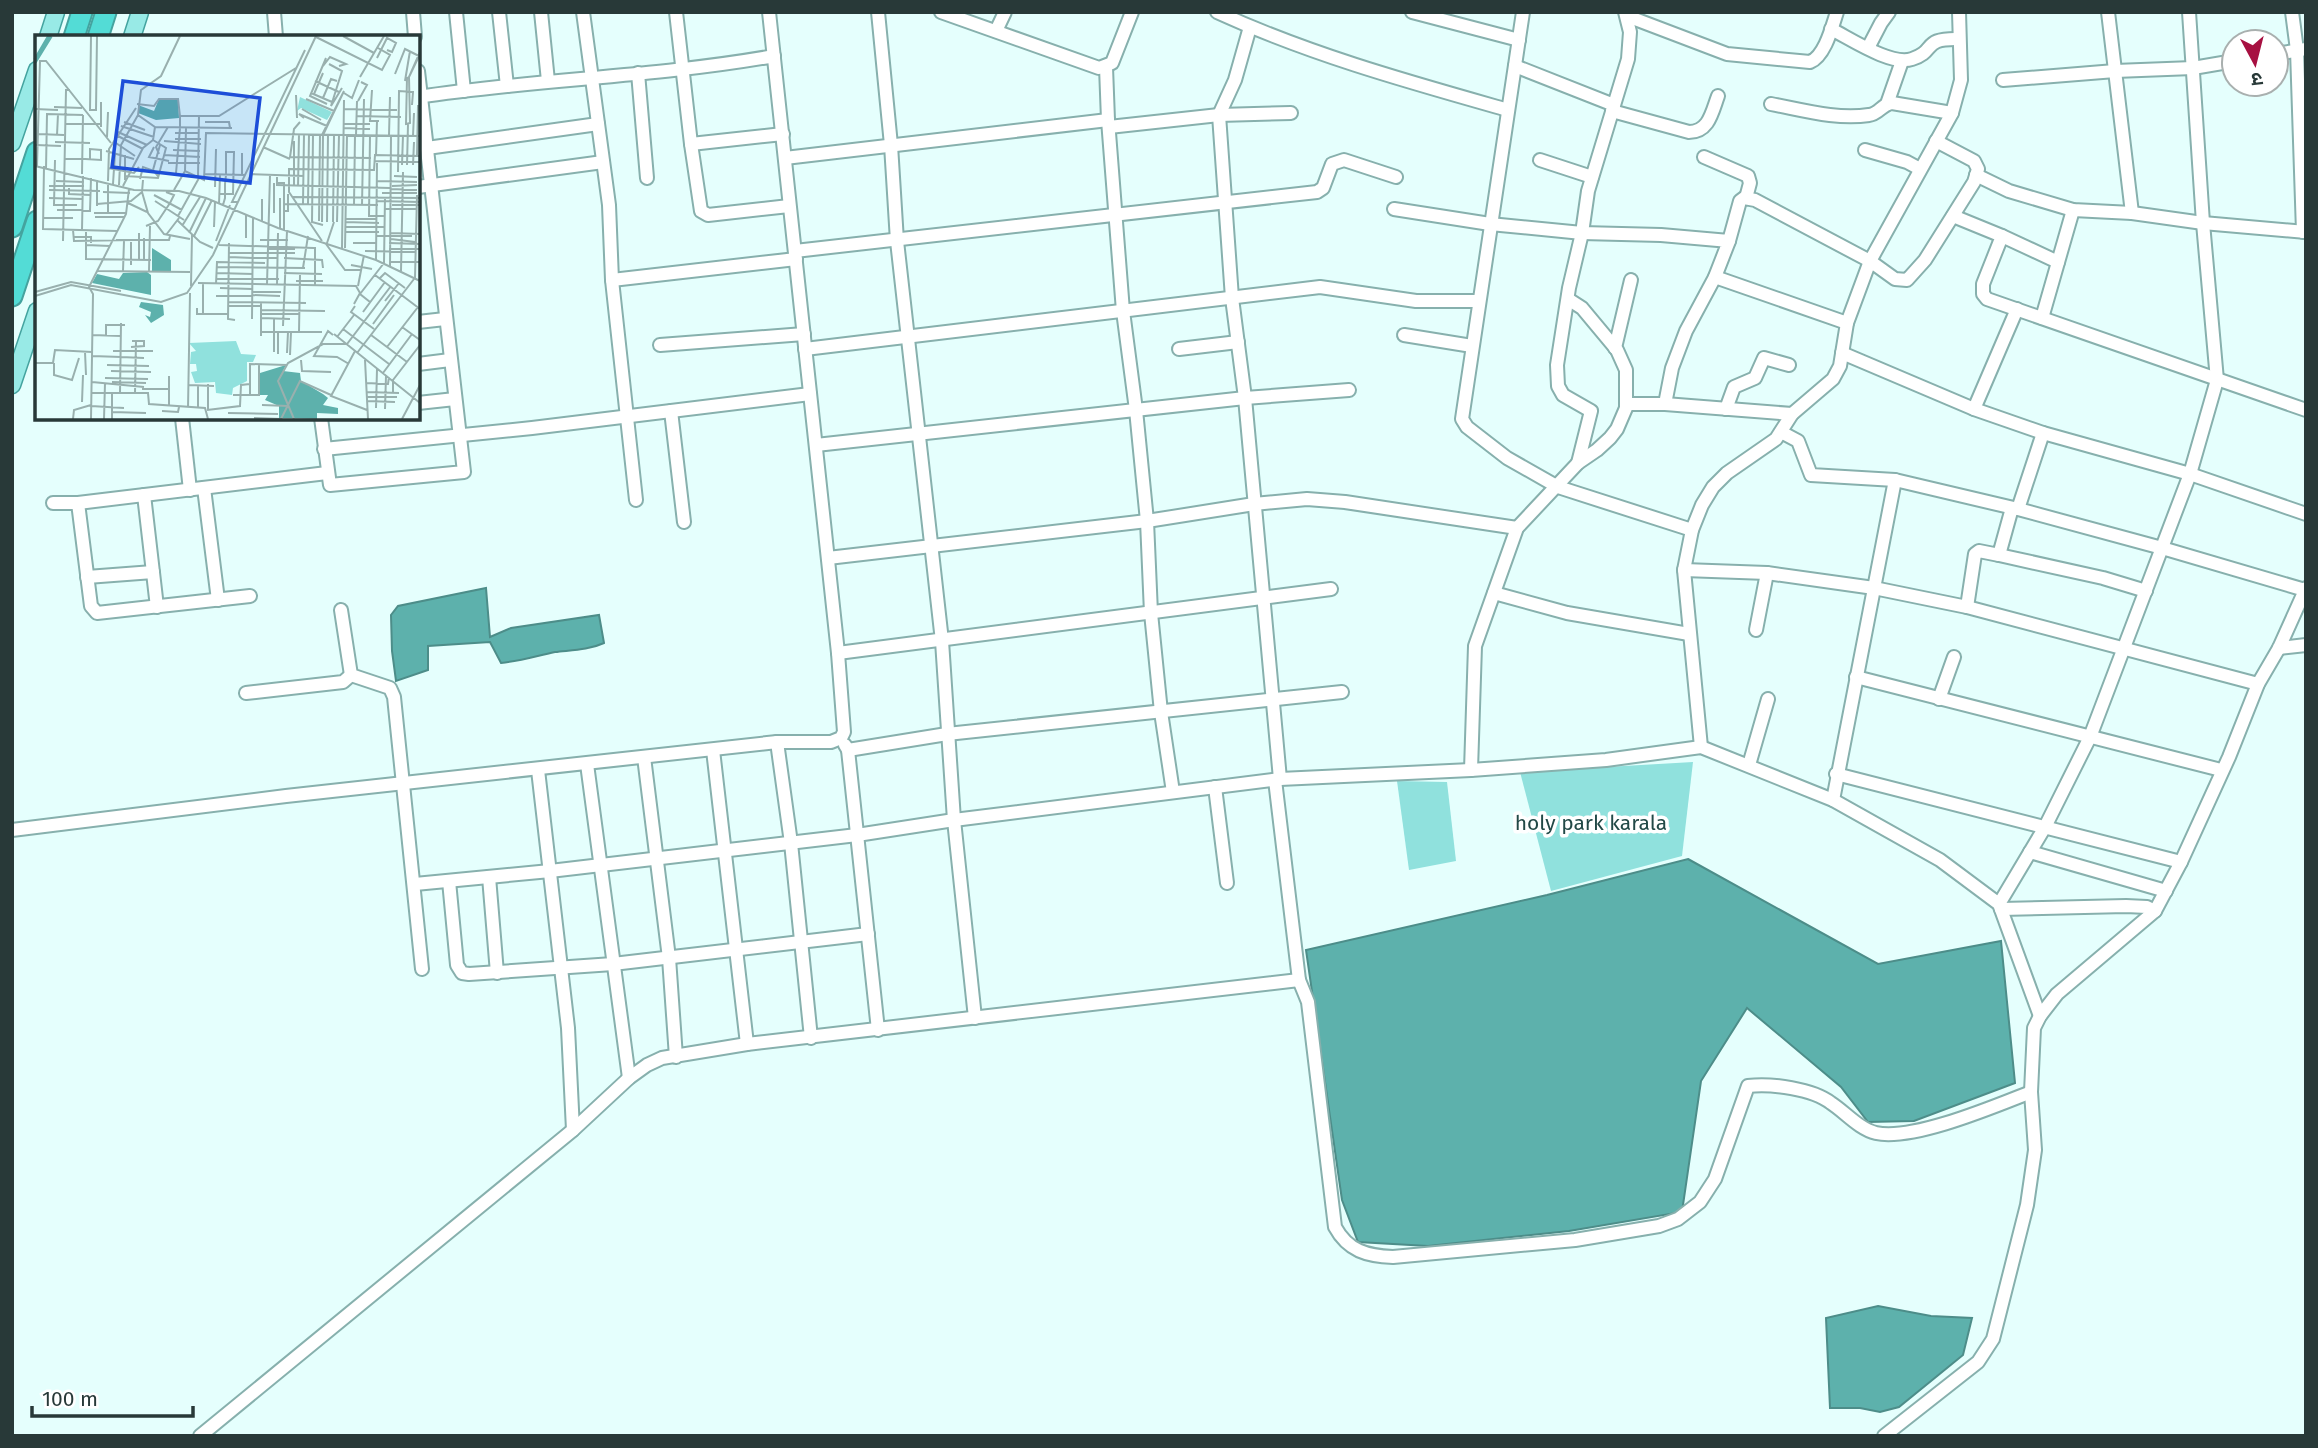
<svg xmlns="http://www.w3.org/2000/svg" width="2318" height="1448" viewBox="0 0 2318 1448" font-family="'Fira Sans','Noto Sans Devanagari',sans-serif">
  <rect width="100%" height="100%" fill="#e5fffd"/>
  <g fill="#90e1dd">
    <path d="M1693,762l-11,94 -131,35 -31,-119z"/>
    <path d="M1397,781l50,1 9,79 -47,9z"/>
  </g>
  <g fill="#5db1ac" stroke="#4d8d89" stroke-width="2">
    <path d="M486,588l4,49 21,-9 88,-13 5,28c-15,7 -32,7 -49,9 -19,4 -34,9 -54,11l-11,-21 -62,4v24l-32,11 -4,-30 -1,-36 7,-9z"/>
    <path d="M1688,859l190,105 123,-23 14,142 -101,38 -46,1 -27,-35 -94,-79 -46,73 -19,131 -113,19 -141,15 -70,-4 -16,-42 -36,-250 241,-55z"/>
    <path d="M1878,1306l53,10 41,2 -9,37 -64,52 -19,5 -20,-4h-30l-4,-90z"/>
  </g>
  <g fill="none" stroke-linecap="round" stroke-linejoin="round">
    <g stroke="#87b0ad" stroke-width="16">
      <g id="minor">
        <path d="M274,12l2,25"/>
        <path d="M413,12l2,25"/>
        <path d="M456,12l8,79"/>
        <path d="M499,12l8,74"/>
        <path d="M541,12l7,69"/>
        <path d="M583,12l26,193 3,75 24,220"/>
        <path d="M676,12l15,132 10,67 7,4 81,-9"/>
        <path d="M878,12l13,133 6,96 45,400 12,179 21,198"/>
        <path d="M941,12l158,56 13,-5 20,-51"/>
        <path d="M1217,12c94,43 192,70 291,98"/>
        <path d="M1412,12l107,28"/>
        <path d="M1523,12l-61,407 5,8 40,31 51,29 134,43"/>
        <path d="M2108,12l24,201"/>
        <path d="M2292,12l5,38 6,182"/>
        <path d="M1627,16l100,38 83,8c15,-6 22,-35 27,-50"/>
        <path d="M1250,27l-15,53 -16,35 13,183 13,100 35,381"/>
        <path d="M1831,29c20,10 60,37 81,30 25,-8 9,-21 47,-20"/>
        <path d="M996,31l9,-19"/>
        <path d="M1868,48l13,-25 8,-11"/>
        <path d="M2276,54l30,-5"/>
        <path d="M1515,66l99,39"/>
        <path d="M1106,67l2,53 15,191 13,99 11,111 4,92 10,99 12,80"/>
        <path d="M638,73l9,105"/>
        <path d="M2003,80l112,-9 78,-3 41,-7"/>
        <path d="M418,97c118,-18 238,-20 356,-41"/>
        <path d="M1771,104c32,6 66,16 98,11 10,-1 13,-11 23,-12l60,10"/>
        <path d="M1887,104l15,-43"/>
        <path d="M1612,111l77,21c20,0 23,-20 29,-36"/>
        <path d="M1109,127l110,-12 72,-2"/>
        <path d="M691,144l92,-10"/>
        <path d="M427,148l171,-24"/>
        <path d="M1865,150l42,12 13,7"/>
        <path d="M1704,157l44,19 2,7 -4,15"/>
        <path d="M785,158l323,-38"/>
        <path d="M1540,160l52,17"/>
        <path d="M1976,175l33,16 64,19 59,3 71,10 103,9"/>
        <path d="M418,187l185,-25"/>
        <path d="M1394,209l96,15 92,9 79,2 68,6 -14,36 -29,54 -14,37 -7,36"/>
        <path d="M1953,216l49,20 -19,48v10l4,5 319,111"/>
        <path d="M2002,236l56,26"/>
        <path d="M1729,241l11,-40 4,-3 11,2 115,61 25,18 12,1 18,-20 49,-78 4,-13 -4,-8 -38,-20"/>
        <path d="M795,251l522,-59 6,-4 9,-24 12,-4 52,17"/>
        <path d="M1715,277l132,46"/>
        <path d="M612,280l184,-21"/>
        <path d="M2042,318l31,-108"/>
        <path d="M418,322l27,-3"/>
        <path d="M1404,335l68,11"/>
        <path d="M660,345l144,-11"/>
        <path d="M1615,348l16,-68"/>
        <path d="M805,349l515,-62 96,14h63"/>
        <path d="M1179,349l59,-7"/>
        <path d="M1842,353l132,56 69,24 147,41 116,40"/>
        <path d="M418,364l32,-4"/>
        <path d="M418,403l37,-4"/>
        <path d="M1626,404h39l127,10"/>
        <path d="M1726,409l8,-22 21,-9 9,-20 25,7"/>
        <path d="M1974,409l43,-100"/>
        <path d="M671,411l13,111"/>
        <path d="M182,418l8,72"/>
        <path d="M321,418l9,67 134,-13 -46,-401"/>
        <path d="M1781,432l17,9 13,34 84,5 123,29 144,39 143,42"/>
        <path d="M816,445l429,-47 104,-8"/>
        <path d="M324,449l208,-21 278,-34"/>
        <path d="M1578,463l13,-52 -28,-16 -5,-9 -1,-21 12,-77 13,-55 6,-42 40,-132 2,-27 -5,-20"/>
        <path d="M204,488l14,112"/>
        <path d="M144,495l13,112"/>
        <path d="M53,503h25l249,-30"/>
        <path d="M78,503l13,103 6,7 153,-17"/>
        <path d="M2018,509l25,-76"/>
        <path d="M1999,555l104,23 43,13"/>
        <path d="M828,558l319,-37 107,-17 53,-5 38,3 172,26"/>
        <path d="M1684,570l83,3 107,15 93,19 291,77"/>
        <path d="M87,577l66,-5"/>
        <path d="M1494,593l73,20 122,21"/>
        <path d="M1967,607l8,-53 4,-3 20,4 13,-47"/>
        <path d="M341,610l10,65 39,13 4,9 28,272"/>
        <path d="M1756,630l11,-57"/>
        <path d="M2279,648l27,-3"/>
        <path d="M838,653l493,-64"/>
        <path d="M1856,677l365,93"/>
        <path d="M246,693l97,-11 8,-7"/>
        <path d="M1939,699l15,-42"/>
        <path d="M777,742l14,101 20,195"/>
        <path d="M845,745l3,5 30,280"/>
        <path d="M1701,747l-17,-177 8,-40 10,-25 11,-18 14,-14 49,-34 16,-25 41,-35 7,-13 7,-43 23,-62 82,-148 9,-33 -2,-68"/>
        <path d="M713,750l34,294"/>
        <path d="M848,750l99,-16 395,-42"/>
        <path d="M644,757l25,201 7,99"/>
        <path d="M587,764l42,314"/>
        <path d="M1749,765l19,-66"/>
        <path d="M538,770l30,258 5,102"/>
        <path d="M1471,770l4,-124 42,-118 61,-65 19,-13 13,-12 7,-9 9,-21v-38l-9,-20 -35,-42 -14,-9"/>
        <path d="M1836,774l345,88"/>
        <path d="M1215,787l12,96"/>
        <path d="M1833,800l62,-320"/>
        <path d="M12,830l274,-34 491,-54h54l10,-4 3,-6 -6,-79 -69,-641"/>
        <path d="M2030,852l136,39"/>
        <path d="M489,877l8,96"/>
        <path d="M449,881l8,84 5,8 7,1 144,-10 255,-30"/>
        <path d="M415,884l135,-13 307,-36 97,-15 326,-41 191,-9 135,-10 95,-13 132,53 107,60 59,44 41,112"/>
        <path d="M1999,904l46,-77 45,-90 100,-263 27,-94 -14,-157 -14,-211"/>
        <path d="M2001,909l125,-3 21,1 8,4"/>
        <path d="M1299,980l9,22 27,225c13,24 32,29 58,30l182,-17 84,-14 19,-7 22,-17 15,-23 33,-93c23,-3 65,3 83,17 14,9 28,26 45,30 37,8 119,-27 155,-41"/>
        <path d="M200,1436l373,-306 56,-52 18,-13 15,-7 85,-14 552,-64 -24,-200"/>
        <path d="M1884,1436l94,-74 15,-23 34,-134 8,-55 -4,-58 3,-64 6,-12 17,-22 98,-83 26,-49 48,-105 29,-73 21,-36 27,-60"/>
      </g>
    </g>
    <g stroke="#44a39f" stroke-width="19">
      <g id="major">
        <path d="M48,37l8,-25"/>
        <path d="M132,37l8,-25"/>
        <path d="M12,143l25,-73"/>
        <path d="M12,385l25,-74"/>
      </g>
    </g>
    <g stroke="#44a39f" stroke-width="23">
      <g id="highway">
        <path d="M74,37l8,-25"/>
        <path d="M98,37l8,-25"/>
        <path d="M12,227l25,-75"/>
        <path d="M12,296l25,-75"/>
      </g>
    </g>
    <use href="#minor" stroke="#fff" stroke-width="12"/>
    <use href="#major" stroke="#98eae6" stroke-width="16"/>
    <use href="#highway" stroke="#53dcd6" stroke-width="19"/>
  </g>
  <g text-anchor="middle" stroke-width="7" stroke-linejoin="round" paint-order="stroke">
    <g font-size="21" fill="#224947" stroke="#fff">
      <text x="1591" y="830">holy park karala</text>
    </g>
  </g>
  <g transform="translate(35 35)">
    <rect width="385" height="385" fill="#e5fffd"/>
    <path d="M265,62l32,15 -5,8 -26,-12 -4,3zM201,306l5,13 15,1 -3,7h-6v19l-14,7 -1,7 -16,-2 -1,-11 -20,1 -4,-11 6,-1 -1,-7h-6l1,-12 5,-1 -7,-8z" fill="#90e1dd"/>
    <path d="M124,64l19,1 1,18 -23,2 -18,-7v-8l16,6zM117,213l19,12v11h-19zM112,237l4,3v20l-59,-12 5,-9 22,5 4,-6zM106,267l22,3 1,10 -13,8 -6,-8 5,2 1,-5 -12,-5zM251,330l-3,6 17,2 1,8 22,13 5,4 -5,7 15,3v6l-21,-1v6l-38,-1v-12l-14,-6 3,-5h-8v-22z" fill="#5db1ac"/>
    <path fill="none" stroke="#5db1ac" stroke-width="3.5" d="M0,25l14,-24M0,27l16,-26"/>
    <path fill="none" stroke="#99b0ae" stroke-width="2" d="M145,1l-19,40 -20,14 -3,25 17,12 77,1M308,1l31,17M281,2l66,33 8,-15 -12,-7M385,17l-11,25 11,-23M291,23l-16,38 17,8M342,23l10,-20 9,5 -4,9 -5,-2M294,29l13,7 -11,35 11,-18M288,31l7,-9 16,7 -7,2M360,39l10,-25 14,7M325,42l24,-41M374,42l1,46 -4,1 1,-46zM280,46l24,11M370,46l5,-30M337,55l-2,31h9M276,58l21,9M309,58l8,5 7,-18M279,59l9,-21M261,60l1,23M288,63l8,-19 6,2M271,64l28,12M323,66l9,-16 -6,-3M102,69l17,2 5,-7h19l2,17M19,72l28,1M0,74l23,1M267,74l19,11M309,74l53,1M56,75h5l1,-74M55,76l1,-75M321,81l45,1M269,83l-5,-4 28,12M89,87l21,8M170,87h24l1,6M265,87l-6,7 -4,28 81,1M30,89h36M308,89h27M86,91l33,11M66,92v-25M145,93v-12h39l77,-48M308,93l27,1M83,97l29,13M140,98h24M2,99l27,1M278,99l-1,88 11,3M22,100l1,-21M81,100l27,14M321,100l1,-34M335,100l-1,81h16M354,100l1,-38M378,101l1,-23M72,102l1,-25M140,104h26M78,106l22,15M129,106l37,3M20,107l35,1M1,110l25,1M119,112l-5,10 20,4M228,112l27,12M138,115l27,1M71,116l28,8M124,119l-3,-7 12,-20M129,120l36,2M341,120l1,-34M382,121l1,-51M29,124h21l16,1v-10l-11,-1v11M20,125l-1,45h23M340,126l45,1M133,128h32M367,130l1,-30M372,130l1,-41M378,130l1,-23M0,131l99,24 45,1 27,7 72,30 98,32 44,21M2,131l3,-105h6l65,82M9,131l-1,63 74,2M73,133l26,5 5,-6M11,134l1,-55 36,1M150,136l1,-43M363,137l1,-81 14,1 -1,13M141,138l4,-45M47,139l1,-59M169,139l41,1M215,139l54,2M207,140v-22M242,140v8h7v47M90,141l33,2 8,-30 -13,-8M123,141l-5,-6 7,-25M359,141l23,1M163,142l1,-61M105,144l3,-12 11,4M90,145v-25M21,146l28,1M73,146l1,-32 27,-41M342,146l40,1M78,149l2,-31M84,150l2,-40 17,-30M241,150l114,3M14,151h35M88,151l20,-38 10,-8 2,-13M259,151v-45M357,151l25,-1M180,152l1,-38M263,152l1,-53M34,153v6l21,1M355,154l27,1M14,155l51,1M139,155l11,-19 19,9 2,-47 214,3M68,157l27,1M107,157l6,21 16,21 26,5M347,158h35M185,159h13l1,-42h-8v23l-1,9v14l-2,7M119,160l28,15M258,162l127,1v-14M14,163l33,1M120,166l29,19M342,166l43,1M203,167h-6l73,-152M93,168l19,9M62,169l34,-3 11,-9 1,-12M184,169l1,-29M249,169l94,1M268,169l1,-70M273,169l1,-70M319,170l1,-70M327,170l2,-106M357,170h28M62,171v-26M350,174h32M22,175h25M47,176h8l1,-33M249,176h4v-17M59,178h33M73,178v-30M239,178v-30M143,181l21,-38M60,182h30M8,183h30M311,184h31M142,185l23,22 13,6M284,186l1,-86M227,187v-23M287,187l1,-87 21,-44 -22,44M292,187l1,-88M298,187l1,-87M302,187l2,-87M310,187l34,1M111,191l12,-5 12,-18 4,-8 -8,-3M147,191l18,-29M179,192l1,-25M311,192h38M245,194v-31M38,195l1,11 59,-1M47,195l1,-54M51,195v29l65,1M311,197h33M154,198l17,-35M356,198l29,1M131,200l13,-17M159,201l18,-36M341,201h36M38,202h18v6M211,203v-23M356,204l24,3M81,205h53l1,-4M225,205h28M28,206l3,-151h4M181,206l14,-36M287,206l-33,-49v-23l85,1 1,-15 45,1M194,208l-1,76 7,1M292,208l7,-21M318,208h24M354,208l31,1M291,209l19,26h16M51,210l24,1M184,210l95,3M280,212v38M307,213l2,-148M310,213l2,-113M233,214h27M354,214h31M330,216l51,1M194,218h66M194,222l24,1M218,223h24M249,223l38,2 1,8M104,225v-27M109,225v-22M341,225l1,-97M356,227h29M96,230v-23M316,230l21,4M355,231l1,-131M181,232l89,1M268,233l5,-32M63,236l92,1M88,236l1,-30M114,236l1,-45M366,236l2,-99M181,238l37,1M249,238l38,1M340,240l45,34M345,243l5,-5 20,15M380,243l2,-83M181,244h36M217,244h27M261,246h27M163,248l158,3 4,7 -6,11M181,249l1,-22 48,1M232,249l3,-109M242,250l1,-52M156,251l1,-51M323,251l6,-31M185,253l32,1M0,257l36,-10 50,9M217,257h29M217,260l28,1M0,261l36,-11 90,17 26,-9 26,-38 103,-219M181,261h36M350,266l14,-18M194,267l77,1M335,267l-10,-8 24,-31 1,-66M194,271h32M320,271l-4,6 23,17M162,273v6h32M226,275l64,1M328,277l22,-30M168,279v-31M226,279h39M226,283l29,1M217,284l1,-101M338,289l21,-29M248,291l4,-95M367,292l18,13M308,294l46,35M226,297h61M264,297l1,-57M299,299l86,69M57,300l29,1M71,300v-10h19M298,300l-5,-4 -14,25 23,1 12,7M336,300l36,27M226,301v-34M302,302l17,-22M96,312l13,-1v-5h-12M352,312l31,-40M78,316h40M320,316l-24,45 36,14M50,317l1,23M239,317v-33M252,318l1,-21M322,318l57,-74M243,319v-22M255,320l1,-23M57,321l29,1M86,322l23,1M266,325l1,11 29,1M330,325l3,59M0,328h18l2,-13 37,2M19,328v12l18,5 7,-22M72,330l42,1M76,336l40,1M348,338l29,-39M134,341v30M70,343l43,1M57,347l52,5M77,347l34,1M331,348l22,1 1,-7M173,349v26M154,350l25,1M107,354h27M331,357l33,1M56,358h57l1,11 56,4 3,11M85,358l1,-70M100,358l1,-52M358,358v-13l27,-35M198,360h26v-31M215,360v-31l37,1M331,362h31M332,366l28,1M47,367l1,-27M227,370l26,1M56,371l33,2M163,372v-22M153,373l2,-115M341,373l1,-39M350,374l1,-33M172,375l33,-4 1,-21 9,-1M127,376l16,1 1,-5M77,377l34,1M193,378l50,1M219,383l27,1M38,384l1,-9 17,-5M56,384l2,-125 -4,-7 37,-73 3,-25M69,384l1,-36M77,384v-26M246,384l19,-38 31,14M259,384l-16,-38 10,-18 35,-19h24l44,-58M367,384l18,-34"/>
    <path fill="#1d4ed8" fill-opacity="0.15" stroke="#1d4ed8" stroke-width="3.5" d="M88,46l137,17 -10,85 -138,-16z"/>
    <rect width="385" height="385" fill="none" stroke="#283938" stroke-width="3.5"/>
  </g>
  <rect width="2318" height="1448" fill="none" stroke="#283938" stroke-width="28"/>
  <g transform="translate(2255 63) rotate(173)"><circle r="33" fill="#ffffff" stroke="#a9b0af" stroke-width="2"/>
  <path d="M0-5L12 26L0 18L-12 26Z" fill="#a71041"/>
  <text y="-10" font-size="19" font-weight="bold" text-anchor="middle" fill="#283938">उ</text>
  </g>
  <path d="M32 1406v10h161v-10" fill="none" stroke="#283938" stroke-width="3.5"/>
  <text x="42" y="1406" font-size="21" fill="#283938" stroke="#ffffff" stroke-width="5" paint-order="stroke">100 m</text>
</svg>
